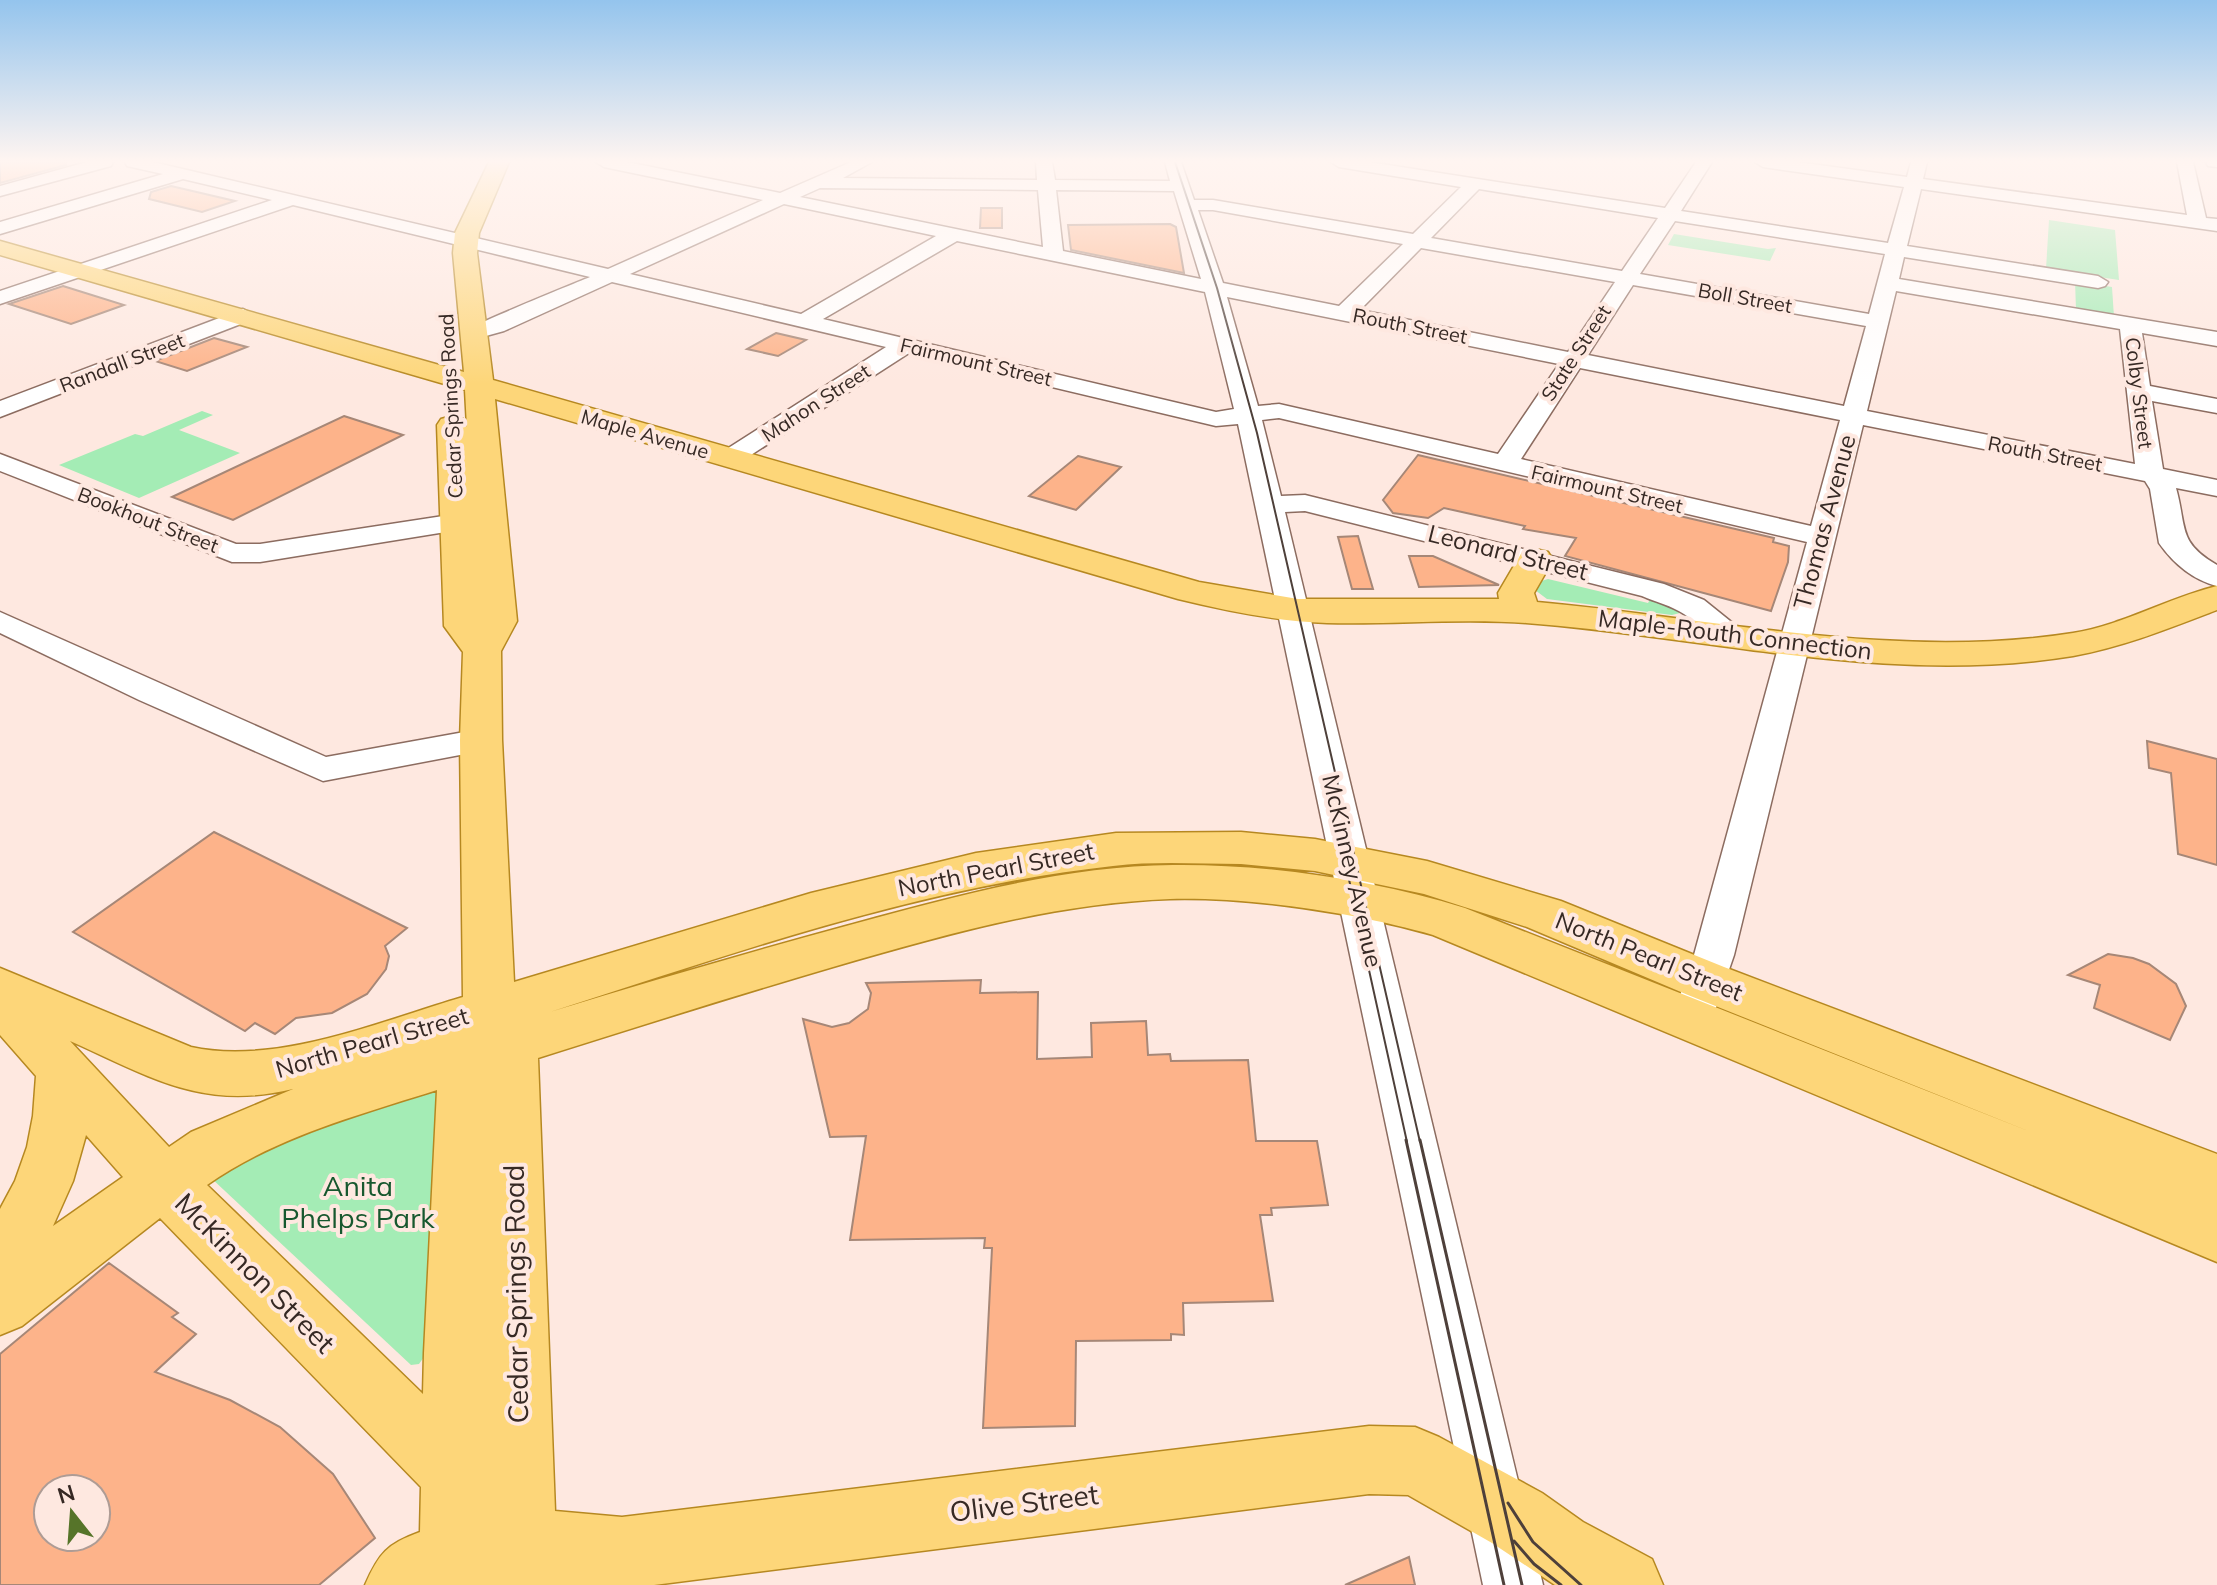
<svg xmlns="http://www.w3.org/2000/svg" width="2217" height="1585" viewBox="0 0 2217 1585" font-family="Mulish,sans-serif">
  <rect width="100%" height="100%" fill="#fee8e0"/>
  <g fill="#a4ecb5">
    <path d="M2049,220l66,10 4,50 -73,-11z"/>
    <path d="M1674,234l94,15 8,-1 -6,13 -102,-16z"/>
    <path d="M2075,281l37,6 2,30 -38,-7z"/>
    <path d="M202,411l11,4 -34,15 61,23 -101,45 -80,-33 76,-31 8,2z"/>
    <path d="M1548,579l100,24 3,-5 33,14 -12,3 -125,-16 -12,-9 3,-8z"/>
    <path d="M429,1092h10l6,90 -21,175 -5,7 -8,1 -201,-188 71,-37z"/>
  </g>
  <g fill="#fdb38a" stroke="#a68777" stroke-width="2" fill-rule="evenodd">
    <path d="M0,162h65l1,3 -66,18z"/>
    <path d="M171,186l64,15 -33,11 -53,-13 2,-7z"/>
    <path d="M981,208h21v20h-22z"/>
    <path d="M1170,224l6,3 8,46 -113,-23 -3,-25z"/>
    <path d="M63,286l61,19 -53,19 -62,-20z"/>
    <path d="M776,333l30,7 -28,16 -31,-7z"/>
    <path d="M214,338l33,9 -60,24 -32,-10z"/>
    <path d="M344,416l59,19 -170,85 -61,-23z"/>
    <path d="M1418,455l356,83 -1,4 16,4 -1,16 -17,49 -206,-55 11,-18 -53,-9 2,-3 -81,-18 -16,10 -35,-5 -10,-13z"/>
    <path d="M1078,456l43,11 -45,43 -47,-14z"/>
    <path d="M1358,536l8,29 7,24h-21l-14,-52z"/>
    <path d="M1409,556h24l66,29 -80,2z"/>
    <path d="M2147,741l70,18v106l-39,-11 -7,-81 -22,-5z"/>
    <path d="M214,832l193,96 -22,18 4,10 -3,13 -19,25 -35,19 -36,5 -21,16 -20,-11 -10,8 -172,-99z"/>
    <path d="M2108,954l25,4 16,6 27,20 10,22 -16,34 -76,-32 6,-23 -32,-10z"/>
    <path d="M981,980l-1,13 58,-1 -1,67 55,-2 -1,-34 55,-2 2,34 22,-1 1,7 77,-1 8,81h61l11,64 -57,3 1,7h-12l13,86 -90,2 1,32 -13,-1v6l-95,1 -1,85 -92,2 9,-180h-8l1,-10 -135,2 16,-104 -36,1 -27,-118 29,8 17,-4 19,-14 3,-16 -5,-10z"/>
    <path d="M109,1263l69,50 -6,4 24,17 -41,38 75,28 50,27 53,47 42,64 -56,47h-319v-231zM48,1489h48v48h-48z"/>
    <path d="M1409,1557l6,28h-70z"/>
  </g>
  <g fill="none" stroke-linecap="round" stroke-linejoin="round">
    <g stroke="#8c6c60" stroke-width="3">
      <g id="minor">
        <path d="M87,162h26l-2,4 -111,30v-10z"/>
        <path d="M125,162h28l455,107 155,-69 -159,-33 -8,-5h31l153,31 71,-31h21l-29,16 194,2 -1,-18h16l3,18 115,1 -5,-19h16l13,38h19l200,34 48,-47 -122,-20 -8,-5h38l296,46 31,-46h16l-31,49 207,32 16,-56 -141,-20 -8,-5h42l110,15 4,-15h16l-4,17 264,36 -10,-53h16l13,56 11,1v12l-296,-42 -14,57 191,30 10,6 -3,4 -7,2 -194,-31 -5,22 318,53v14l-75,-13 8,53 67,13v14l-65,-12 11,68 54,11v16l-41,-8c11,39 1,54 41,77v21c-24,-6 -44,-23 -58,-43l-9,-54 -5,-8 -282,-56 -129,530 -22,64 -15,5 -15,-5 -6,-12 18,-52 113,-413 -528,-124 -17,2 19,76 24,-1 359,89 40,16 46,37 -5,7c-26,6 -41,-17 -61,-30 -12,-8 -28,-12 -42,-18l-337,-85 -20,1 258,1073h-60l-245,-1161 -22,2 -307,-73 -172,111h-18l-4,-5 4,-5 167,-107 -274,-65 -108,49 -29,8 -11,-7c5,-6 109,-48 126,-55l-297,-72 -293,99v-13l272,-91 -89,-21 -183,55v-12l163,-48 -36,-8zM820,188l218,2 5,57 -243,-50zM1479,189l179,29 -36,53 -191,-33zM1056,190l118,1 27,88 -138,-28zM784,204l152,32 -135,78 -171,-40zM1198,210h15l190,34 -64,62 -116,-23zM1675,221l210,33 -16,60 -229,-40zM957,241l248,51 29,117 -18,3 -393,-93zM1421,248l194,34 -47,70 -208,-42zM1633,285l233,41 -22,80 -256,-51zM1896,291l224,38 15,135 -268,-53zM1227,297l332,67 -61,90 -219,-50 -21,2zM1580,368l260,52 -29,106 -290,-67z"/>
        <path d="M2206,162h11v5l-9,-1z"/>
        <path d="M243,309l11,6 -3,5 -251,97v-16z"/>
        <path d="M0,454l236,90h24l229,-35 10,2 4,6 -4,6 -10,2 -229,37h-28l-232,-91z"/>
        <path d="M0,612l326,145 155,-28 12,3 5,8 -5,8 -12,3 -158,30 -184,-81 -139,-67z"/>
      </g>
    </g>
    <g stroke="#b68821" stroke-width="3">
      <path id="major" d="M489,162h20l-30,71 -2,20 16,127 706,202 99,17h201l-1,-6 24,-41 13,-3 13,3 5,8 -19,33 3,9c178,16 357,59 536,31 50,-8 95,-35 144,-47v24c-47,18 -94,37 -144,46 -184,30 -364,-19 -547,-33 -66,-5 -133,2 -199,0 -51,-2 -100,-12 -149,-24l-683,-200 22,222 -16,30 1,89 12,242 297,-89 165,-40 140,-20 125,-1 74,7 112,22 134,40 163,66 493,187v108l-784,-327c-77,-22 -182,-38 -263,-36 -115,4 -227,36 -337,68 -99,29 -197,60 -295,91l17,453 67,6 747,-91 46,1 24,10 103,56 41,29 69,37 11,26h-108l-63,-42 -84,-48 -39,-1 -715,91h-289c14,-32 22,-41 55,-53l1,-45 -261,-269 -138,108 -22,9v-126l15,-28 12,-34 6,-31 3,-40 -36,-41v-67l191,79c85,19 190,-26 272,-50l-3,-257 3,-88 -19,-26 -7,-201 4,-6 11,-3 11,3 4,8 -2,-37 -465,-135v-14l464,131 -11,-119 2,-20zM1241,864l74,7 109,23 103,33 161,68 373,149 -596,-236c-92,-28 -195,-44 -292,-43 -110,1 -221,32 -327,61 -99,27 -198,56 -296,86 185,-59 370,-125 563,-146 42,-5 86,-2 128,-2zM70,1041c81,36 132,70 223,48l-102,43 -22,15zM437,1090l-13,263 -1,41 -216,-209c68,-48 152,-70 230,-95zM86,1135l37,42 -70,49 20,-45z"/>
    </g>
    <use href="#minor" fill="#fff" fill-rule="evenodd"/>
    <use href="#major" fill="#fdd679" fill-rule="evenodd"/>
    <g stroke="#4e403a" stroke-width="2">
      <path d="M1175,162l42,126 40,145 163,709"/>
      <path d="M1348,875l59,267"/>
    </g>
    <g stroke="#4e403a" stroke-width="3">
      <path d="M1406,1140l98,445"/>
      <path d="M1420,1140l102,445"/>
      <path d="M1508,1503l25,39 48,43"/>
      <path d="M1514,1541l20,23 27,21"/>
    </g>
  </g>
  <linearGradient id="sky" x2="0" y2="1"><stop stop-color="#94c4ed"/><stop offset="0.42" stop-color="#fff5f1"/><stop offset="1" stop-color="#fff5f1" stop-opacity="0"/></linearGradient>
  <rect width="2217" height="384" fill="url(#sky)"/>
  <g text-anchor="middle" stroke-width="8" stroke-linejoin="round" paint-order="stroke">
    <g font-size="20" fill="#362924" stroke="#fee8e0">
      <text transform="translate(1745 298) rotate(10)" y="7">Boll Street</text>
      <text transform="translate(1410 326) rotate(11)" y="7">Routh Street</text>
      <text transform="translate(1576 353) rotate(-57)" y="7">State Street</text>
      <text transform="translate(976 362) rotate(13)" y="7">Fairmount Street</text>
      <text transform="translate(122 363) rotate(-21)" y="7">Randall Street</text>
      <text transform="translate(2139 393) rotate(83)" y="7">Colby Street</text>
      <text transform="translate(816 403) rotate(-33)" y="7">Mahon Street</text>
      <text transform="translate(451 406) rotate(-93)" y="7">Cedar Springs Road</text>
      <text transform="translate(645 434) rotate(16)" y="7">Maple Avenue</text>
      <text transform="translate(2045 454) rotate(11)" y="7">Routh Street</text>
      <text transform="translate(1607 489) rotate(13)" y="7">Fairmount Street</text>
      <text transform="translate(148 520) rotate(21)" y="7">Bookhout Street</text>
    </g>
    <g font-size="24" fill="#362924" stroke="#fee8e0">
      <text transform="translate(1825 522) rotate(-75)" y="8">Thomas Avenue</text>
      <text transform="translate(1508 553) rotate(14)" y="8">Leonard Street</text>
      <text transform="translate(1735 635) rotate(7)" y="8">Maple-Routh Connection</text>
      <text transform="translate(996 870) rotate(-11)" y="8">North Pearl Street</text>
      <text transform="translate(1352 871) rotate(77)" y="8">McKinney Avenue</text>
      <text transform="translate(1649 957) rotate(22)" y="8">North Pearl Street</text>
      <text transform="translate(372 1043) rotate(-16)" y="8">North Pearl Street</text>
    </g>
    <g font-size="28" fill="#17582e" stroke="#fee8e0">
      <text x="358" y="1196">Anita<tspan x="358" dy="32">Phelps Park</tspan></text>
    </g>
    <g font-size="28" fill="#362924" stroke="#fee8e0">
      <text transform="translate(255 1273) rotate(45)" y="10">McKinnon Street</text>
      <text transform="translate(516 1294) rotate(-91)" y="10">Cedar Springs Road</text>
      <text transform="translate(1024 1503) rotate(-7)" y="10">Olive Street</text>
    </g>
  </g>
  <g transform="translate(72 1513) rotate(343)"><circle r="38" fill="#fee8e0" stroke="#ae9c95" stroke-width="2"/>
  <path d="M0-6L14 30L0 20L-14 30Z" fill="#567429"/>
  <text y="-12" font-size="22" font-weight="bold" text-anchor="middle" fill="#362924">N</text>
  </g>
</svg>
